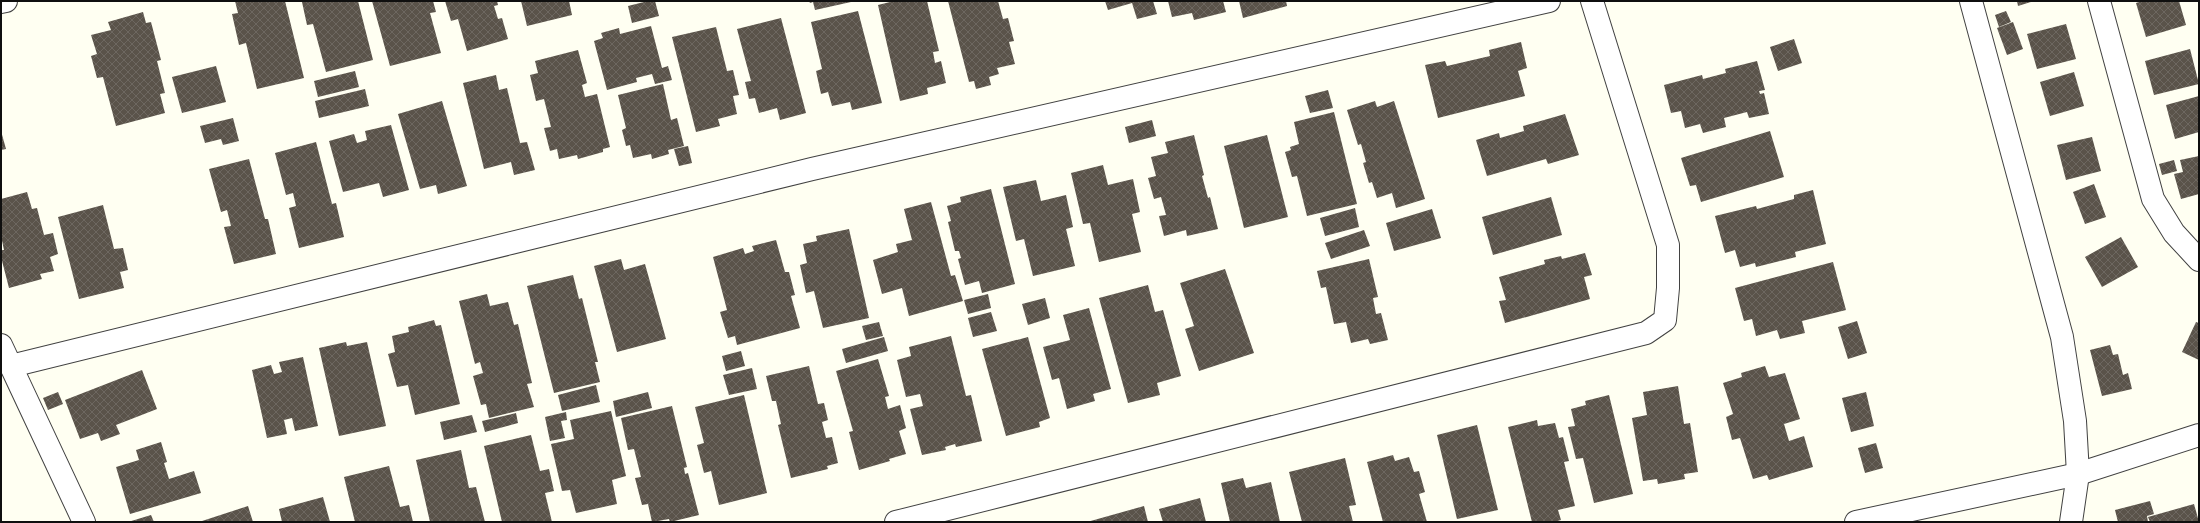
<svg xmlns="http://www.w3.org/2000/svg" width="2200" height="523" viewBox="0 0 2200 523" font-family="'Source Serif 4',serif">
  <defs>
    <pattern id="building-cross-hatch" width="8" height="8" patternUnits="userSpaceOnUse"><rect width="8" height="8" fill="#5a534a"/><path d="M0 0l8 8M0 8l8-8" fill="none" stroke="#6d6760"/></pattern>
  </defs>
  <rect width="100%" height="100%" fill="#fffff2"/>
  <g fill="url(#building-cross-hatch)">
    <path d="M235,1h50l19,77 -47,11 -11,-46 -7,2 -7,-31 6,-1z"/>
    <path d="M306,1h52l15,59 -47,12 -13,-48 -6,1 -5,-23z"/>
    <path d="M372,1h61l3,11 -6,1 11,40 -51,13z"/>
    <path d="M445,1h52l1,4 -4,1 4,13 4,-1 6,21 -41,12 -9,-32 -7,2z"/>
    <path d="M521,1h48l3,14 -45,11z"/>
    <path d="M648,1h7l4,15 -27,7 -4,-17z"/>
    <path d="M809,1h42v1l-36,8 -2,-8 -3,1z"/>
    <path d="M894,1h33l12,50 -6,1 2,11 6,-2 5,22 -19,5 1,6 -28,7 -22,-96z"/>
    <path d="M948,1h50l5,18 5,-1 6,23 -5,1 6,22 -18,4 2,6 -10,3 2,8 -15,4 -2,-8 -5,1z"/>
    <path d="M1105,1h48l4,13 -20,5 -5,-16 -24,7z"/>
    <path d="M1168,1h55l3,11 -32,8 -2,-7 -20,4z"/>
    <path d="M1239,1h47l1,5 -44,12z"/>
    <path d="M2017,1h17l-16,5z"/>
    <path d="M2142,1h37l7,24 -40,12 -10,-34z"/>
    <path d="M858,11l24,92 -30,7 -2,-8 -18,4 -4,-14 -7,2 -5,-23 6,-2 -11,-47z"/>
    <path d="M2006,11l5,11 -12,5 -4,-12z"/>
    <path d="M143,12l3,11 5,-1 10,38 -4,1 8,32 -5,1 5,19 -49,13 -13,-49 -6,1 -6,-22 6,-2 -6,-19 20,-5 -3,-8z"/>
    <path d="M781,18l25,95 -26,7 -3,-12 -18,5 -4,-15 -6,1 -4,-17 6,-1 -14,-52z"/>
    <path d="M2013,22l10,27 -16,6 -10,-27z"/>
    <path d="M2066,24l10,35 -39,10 -10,-35z"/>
    <path d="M651,26l11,42 6,-2 4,14 -17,4 -3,-10 -16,4 1,4 -30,8 -13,-49 9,-3 -2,-5 18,-5 1,6z"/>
    <path d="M716,27l11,44 6,-1 6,25 -6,1 4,18 -19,5 2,7 -24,6 -24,-95z"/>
    <path d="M1794,39l8,24 -24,8 -8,-24z"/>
    <path d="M1521,42l6,26 -9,3 7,25 -87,22 -13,-53 20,-4 2,5 43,-10 -1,-6z"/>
    <path d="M2190,49l9,35 -45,11 -9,-34z"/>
    <path d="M578,50l9,33 -5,2 3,12 12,-3 13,53 -7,2v3l-25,7 -1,-4 -18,4 -2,-10 -7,2 -6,-23 7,-1 -7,-28 -8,2 -6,-26 8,-2 -3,-12z"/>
    <path d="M1757,61l8,29 -6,1 1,3 4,-1 5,21 -20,4 -2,-6 -23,6 2,9 -23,6 -3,-9 -15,4 -4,-17 -10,2 -7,-28 38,-10 1,4 23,-6 -1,-4z"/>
    <path d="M216,66l10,36 -44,11 -10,-36z"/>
    <path d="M355,71l4,16 -41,10 -4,-16z"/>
    <path d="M2074,72l10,34 -34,10 -10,-34z"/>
    <path d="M496,75l3,15 8,-2 13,55 7,-1 8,28 -21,5 -3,-13 -27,7 -21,-86z"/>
    <path d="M663,84l8,36 6,-2 7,28 -16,4 1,4 -17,5 -1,-5 -18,4 -3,-13 -4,1 -4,-16 4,-2 -8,-33z"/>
    <path d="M365,89l4,17 -50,12 -4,-17z"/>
    <path d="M1328,90l5,18 -23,5 -5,-17z"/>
    <path d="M2199,96v36l-24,7 -9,-34z"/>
    <path d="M442,101l25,85 -29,8 -2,-9 -16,4 -22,-75z"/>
    <path d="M1375,101l2,6 17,-6 31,98 -29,9 -4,-15 -15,5 -5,-16 -3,1 -6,-20 3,-1 -5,-18 -3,1 -11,-35z"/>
    <path d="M1334,112l23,92 -50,12 -10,-40 -5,1 -7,-25 6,-2 -1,-3 9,-3 -5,-22z"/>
    <path d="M1565,114l14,41 -31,9 -2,-5 -59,17 -11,-36 23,-7 1,5 24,-7 -1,-5z"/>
    <path d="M233,118l6,23 -16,4 -2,-6 -16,4 -5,-17z"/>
    <path d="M1152,120l4,16 -27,7 -4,-16z"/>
    <path d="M391,125l18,65 -26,7 -4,-14 -36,9 -14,-51 25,-7 3,9 10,-3 -2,-9z"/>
    <path d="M1,131l5,18 -5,1z"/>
    <path d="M1770,131l14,46 -83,25 -5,-17 -6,1 -9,-28z"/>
    <path d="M1194,135l10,40 -2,1 6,22 2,-1 8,32 -31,7 -1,-6 -22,6 -5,-20 7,-1 -5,-18 -7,2 -6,-21 8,-2 -5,-19 17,-4 -3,-11z"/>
    <path d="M1267,135l21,82 -44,11 -20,-82z"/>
    <path d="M2092,137l9,34 -35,9 -9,-35z"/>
    <path d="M316,142l16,62 4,-1 8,34 -45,11 -10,-40 7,-2 -3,-13 -7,2 -11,-42z"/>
    <path d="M688,146l4,17 -13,3 -5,-17z"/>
    <path d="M2199,156v38l-18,5 -7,-25 9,-2 -3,-12z"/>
    <path d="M249,159l16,60h3l8,35 -42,10 -10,-37 7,-1 -4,-16 -6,2 -12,-43z"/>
    <path d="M2174,160l3,11 -15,4 -3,-11z"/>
    <path d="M1103,165l5,20 25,-6 7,33 -8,2 9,38 -42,10 -9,-39 -7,1 -12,-51z"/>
    <path d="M1036,180l5,21 25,-6 7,32 -7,2 9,37 -42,10 -9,-37 -8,2 -13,-54z"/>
    <path d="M2094,184l12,33 -21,7 -12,-32z"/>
    <path d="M991,189l24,95 -33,9 -3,-12 -14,4 -7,-26 3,-1 -2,-7h-4l-7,-29 3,-1 -4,-15 14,-4 -1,-5z"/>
    <path d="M1813,190l13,54 -31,8 1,5 -40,10 -1,-4 -15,4 -5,-17 -10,3 -10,-37 41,-10 1,3 37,-10v-4z"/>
    <path d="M27,192l5,17 5,-1 7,27 9,-2 5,21 -8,3 4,14 -14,3 2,5 -33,9 -8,-31v-7h3l-3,-14v-37z"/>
    <path d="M1551,197l11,38 -69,20 -11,-38z"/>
    <path d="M931,202l20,74 4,-1 8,26 -54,15 -7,-28 -20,6 -9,-34 25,-8 -2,-8 16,-4 -8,-31z"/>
    <path d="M103,205l11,44 9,-1 5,22 -8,2 4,16 -45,11 -21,-82z"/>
    <path d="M1355,208l4,19 -34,9 -5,-18z"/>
    <path d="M1432,209l9,29 -47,13 -8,-28z"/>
    <path d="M849,229l20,89 -46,10 -9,-37 -8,2 -6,-28 7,-2 -4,-19 14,-3 -1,-5z"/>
    <path d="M1364,230l6,16 -39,13 -6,-16z"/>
    <path d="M2121,237l17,30 -36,20 -17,-30z"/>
    <path d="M776,240l9,32h4l6,23 -4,1 9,32 -63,17 -2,-9 -7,2 -8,-26 7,-2 -14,-53 30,-9 2,6 9,-3 -2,-5z"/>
    <path d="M1585,253l7,22 -8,2 6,22 -85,24 -6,-22 7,-1 -7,-23 46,-13 -1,-4 17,-4 1,3z"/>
    <path d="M621,259l3,11 21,-6 21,75 -49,13 -23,-86z"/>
    <path d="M1369,259l9,38 -5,1 3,16 5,-1 7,27 -18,4 -2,-5 -17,4 -5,-21 -12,2 -8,-37 -5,1 -4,-17z"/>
    <path d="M1833,262l13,48 -44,11 3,12 -25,6 -3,-9 -21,6 -4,-17 -8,2 -9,-33z"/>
    <path d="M1225,269l29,84 -55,18 -14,-42 9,-3 -14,-43z"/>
    <path d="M573,275l6,24 3,-1 16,64h-3l5,20 -46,11 -27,-107z"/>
    <path d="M1148,285l7,27 8,-2 18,66 -24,7 3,12 -32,8 -29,-105z"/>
    <path d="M487,294l3,12 18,-4 6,23 4,-1 14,59 -5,1 7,23 -45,11 -3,-14 -5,1 -8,-29 10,-3 -3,-11 -5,2 -16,-63z"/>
    <path d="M988,294l3,14 -23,6 -4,-14z"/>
    <path d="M1045,298l5,20 -22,7 -6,-21z"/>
    <path d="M1089,308l22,81 -18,5 2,7 -28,8 -8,-31 -7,2 -9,-33 27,-7 -7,-25z"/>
    <path d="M991,312l6,19 -24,6 -5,-19z"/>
    <path d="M434,320l2,6 5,-1 19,79 -45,11 -7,-30 -11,2 -9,-33 7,-2 -3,-16 17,-4 -1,-5z"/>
    <path d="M1857,321l10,32 -19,6 -10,-32z"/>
    <path d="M879,322l4,14 -17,4 -4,-14z"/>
    <path d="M2196,322l3,1v37l-17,-8z"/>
    <path d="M951,336l15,60 5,-1 11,46 -26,6 -1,-3 -10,3 1,3 -24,5 -12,-46 13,-3 -3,-12 -14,3 -9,-37 14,-4 -2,-9z"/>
    <path d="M884,337l4,14 -42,12 -4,-14z"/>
    <path d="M1028,337l22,81 -11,4 1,5 -34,9 -24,-87z"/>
    <path d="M346,342l1,4 20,-4 19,84 -47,10 -20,-88z"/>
    <path d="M2110,345l3,10 5,-1 5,21 5,-2 4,16 -30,7 -12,-46z"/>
    <path d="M741,351l4,15 -19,5 -4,-15z"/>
    <path d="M303,357l15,69 -23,5 -3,-13 -8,2 3,14 -20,4 -15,-68 19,-5 3,9 8,-2 -3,-10z"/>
    <path d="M878,359l11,37 -4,1 3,12 12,-4 6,23 -7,3 7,23 -17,5 1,2 -31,9 -10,-38 4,-1 -17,-60z"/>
    <path d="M809,366l9,38 6,-1 4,17 -6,2 4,16 6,-1 6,26 -11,3 1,3 -37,9 -13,-53 3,-1 -5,-23h-4l-6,-25z"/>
    <path d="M1765,366l4,11 16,-4 15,46 -16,5 5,17 15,-5 9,31 -44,13 -2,-5 -14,4 -13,-41 -8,2 -6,-23 7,-3 -10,-31 19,-6 -1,-4z"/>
    <path d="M752,368l5,21 -28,6 -6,-20z"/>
    <path d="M142,370l15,39 -41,16 4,9 -19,7 -3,-8 -18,6 -15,-39z"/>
    <path d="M596,385l4,17 -38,9 -4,-16z"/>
    <path d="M1678,386l6,38 6,-1 8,49 -14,2 1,5 -27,5 -1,-5 -14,2 -11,-63 15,-3 -4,-23z"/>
    <path d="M58,392l5,12 -15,6 -5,-12z"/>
    <path d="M648,392l4,16 -36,9 -3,-16z"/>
    <path d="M1866,392l8,34 -23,6 -9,-34z"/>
    <path d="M744,395l23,98 -48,12 -8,-34 -7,2 -7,-28 7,-2 -9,-36z"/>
    <path d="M1609,395l24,99 -39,9 -11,-45 -7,1 -8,-32 7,-1 -4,-17 15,-4 -1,-4z"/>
    <path d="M672,406l15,61 -3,1 1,6 3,-1 11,42 -29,7 -1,-3 -17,3 -4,-18 -6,1 -7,-27 6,-1 -7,-28 -6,1 -7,-32z"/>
    <path d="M611,411l15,65 -14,4 5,24 -41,9 -6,-23 -8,1 -11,-47 23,-5 -4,-19z"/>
    <path d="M566,412l1,8 -6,1 4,17 -15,3 -5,-24z"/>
    <path d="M516,413l2,10 -33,9 -3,-11z"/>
    <path d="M472,415l5,17 -33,8 -4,-18z"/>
    <path d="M1537,420l1,6 17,-3 4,15 4,-1 6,24 -5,1 11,44 -17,4 3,10 -7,2h-22l-24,-95z"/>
    <path d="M1477,425l21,85 -41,9 -20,-84z"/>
    <path d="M531,435l9,36 9,-2 5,22 -9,2 7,29h-50l-18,-76z"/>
    <path d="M161,442l6,20 -3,1 5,16 25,-8 7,22 -71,21 -14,-47 23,-7 -3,-10z"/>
    <path d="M1876,443l7,25 -18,5 -7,-25z"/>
    <path d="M461,450l8,38 7,-1 9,35h-55l-14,-62z"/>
    <path d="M1393,455l2,6 14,-4 5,15 5,-1 6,21 -6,2 8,28h-44l-16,-60z"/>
    <path d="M1345,458l11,47 -7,1 4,16h-51l-13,-50z"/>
    <path d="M389,466l11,41 9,-2 4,17h-58l-11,-45z"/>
    <path d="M1243,478l3,10 25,-6 9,40h-50l-9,-39z"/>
    <path d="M323,497l7,25h-48l-3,-13z"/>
    <path d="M1200,498l6,24h-43l-4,-13z"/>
    <path d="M2150,501l4,13 -7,2 1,6h-30l-3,-12z"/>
    <path d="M2194,504l5,18h-49l-2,-5z"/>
    <path d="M248,506l5,16h-54z"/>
    <path d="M1144,506l4,16h-61z"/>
    <path d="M151,515l3,7h-26z"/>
  </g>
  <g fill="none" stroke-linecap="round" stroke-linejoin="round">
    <g stroke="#424242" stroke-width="24">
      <g id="minor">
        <path d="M1971,1l91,336 13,84 3,53 -7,48"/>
        <path d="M2099,1l54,198 21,34 25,27"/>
        <path d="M1,2l5,-1"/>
        <path d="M1,345l83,177"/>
        <path d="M11,366l801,-197 737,-168"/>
        <path d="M896,522l750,-189 19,-13 3,-32v-43l-76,-244"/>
        <path d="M1856,522l222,-48 121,-39"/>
      </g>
    </g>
    <use href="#minor" stroke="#fff" stroke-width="22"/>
  </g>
  <rect width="2200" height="523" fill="none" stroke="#0f0f0f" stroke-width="4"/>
</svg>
